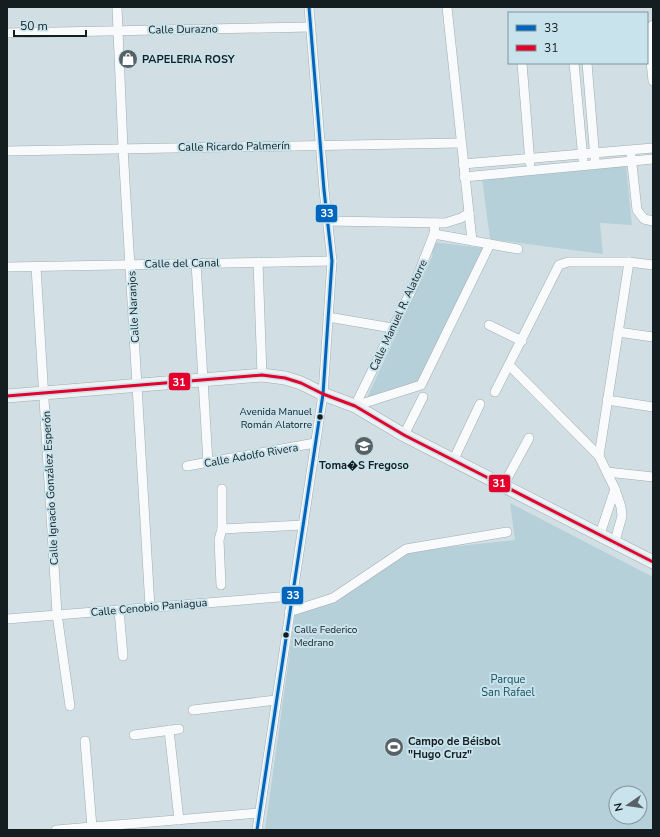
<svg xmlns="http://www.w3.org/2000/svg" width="660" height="837" viewBox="0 0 660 837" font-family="'Nunito Sans',sans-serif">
  <rect width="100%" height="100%" fill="#d1dfe4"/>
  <g fill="#b6d0d9" fill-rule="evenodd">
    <path d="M626,165l6,60 -32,-2 3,31 -113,-15 -8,-60z"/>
    <path d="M433,242l50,6 -64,135 -53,17 66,-143z"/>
    <path d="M510,503l143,74v253h-388l30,-216 116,-63 104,-11zM616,793h24v24h-24z"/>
  </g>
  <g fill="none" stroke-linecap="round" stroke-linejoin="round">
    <g stroke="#a1acb0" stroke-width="10">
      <g id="street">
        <path d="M117,7l6,141 27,459"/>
        <path d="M447,7l25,234"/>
        <path d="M653,25l-4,3 -1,4 5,49"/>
        <path d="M7,33l304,-6"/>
        <path d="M522,63l8,100"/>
        <path d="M574,63l9,96"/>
        <path d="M587,63l8,96"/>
        <path d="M7,151l453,-8"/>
        <path d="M631,155l6,55 7,9 9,2"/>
        <path d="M463,164l190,-16"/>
        <path d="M464,177l189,-18"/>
        <path d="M327,221l118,2 16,-5 8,-5"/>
        <path d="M434,234l84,15"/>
        <path d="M258,262l4,113"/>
        <path d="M196,263l12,200"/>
        <path d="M7,267l325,-6"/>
        <path d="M36,267l21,347 13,92"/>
        <path d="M328,317l64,11"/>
        <path d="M489,325l33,16"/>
        <path d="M618,332l35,5"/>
        <path d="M509,365l90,91 16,33 6,18 1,9 -7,25"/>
        <path d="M495,392l64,-127 9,-3h61l24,3"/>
        <path d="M607,400l46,7"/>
        <path d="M355,406l66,-21 69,-141"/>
        <path d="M355,406l59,-121 20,-51 1,-11"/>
        <path d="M404,435l19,-38"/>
        <path d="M599,456l30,-194"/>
        <path d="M453,461l27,-57"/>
        <path d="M187,466l128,-23"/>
        <path d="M607,472l46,5"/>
        <path d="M503,486l26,-48"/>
        <path d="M222,529l81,-4"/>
        <path d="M600,534l15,-45"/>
        <path d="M221,585l-2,-45 3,-11v-40"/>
        <path d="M119,610l4,46"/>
        <path d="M289,612l44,-14 73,-49 101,-17"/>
        <path d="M7,619l285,-23"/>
        <path d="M193,710l83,-10"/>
        <path d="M169,730l10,90"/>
        <path d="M134,735l45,-6"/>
        <path d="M85,741l7,86"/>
        <path d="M56,830l203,-17"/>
        <path d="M257,830l66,-436 9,-133 -8,-71 -15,-183"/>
      </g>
    </g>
    <g stroke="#a1acb0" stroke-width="14">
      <path id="secondary" d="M7,396l255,-21 23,3 16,5 22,11 32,12 49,29 249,127"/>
    </g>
    <use href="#street" stroke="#f8fafb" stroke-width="9"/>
    <use href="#secondary" stroke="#edf3f5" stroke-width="13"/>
    <g stroke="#c9e3ec" stroke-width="6">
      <path id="bus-1" d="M257,830l66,-436 9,-133 -8,-71 -15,-183"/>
    </g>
    <g stroke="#c9e3ec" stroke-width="6">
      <path id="bus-2" d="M7,396l255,-21 23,3 16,5 22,11 32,12 49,29 249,127"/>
    </g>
    <use href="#bus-1" stroke="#0065bd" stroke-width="3"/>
    <use href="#bus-2" stroke="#e4002b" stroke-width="3"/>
  </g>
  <defs>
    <g id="shop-disc" transform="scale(1)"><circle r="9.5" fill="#566265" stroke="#c9e3ec"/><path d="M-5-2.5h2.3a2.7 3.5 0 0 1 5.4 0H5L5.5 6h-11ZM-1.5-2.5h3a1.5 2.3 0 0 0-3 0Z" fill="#fff"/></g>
    <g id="school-disc" transform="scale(1)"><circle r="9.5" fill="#566265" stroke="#c9e3ec"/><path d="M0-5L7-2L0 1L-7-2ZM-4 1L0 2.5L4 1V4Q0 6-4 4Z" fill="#fff"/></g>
    <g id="stadium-disc" transform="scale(1)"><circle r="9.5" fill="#566265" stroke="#c9e3ec"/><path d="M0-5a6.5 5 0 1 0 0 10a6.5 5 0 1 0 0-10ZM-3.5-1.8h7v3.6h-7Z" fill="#fff"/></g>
  </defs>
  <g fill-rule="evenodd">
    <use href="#shop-disc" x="128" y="59"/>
    <use href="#school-disc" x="364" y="446"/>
    <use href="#stadium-disc" x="394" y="747"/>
  </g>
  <g fill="#141e21" stroke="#c9e3ec" stroke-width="1.5">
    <circle cx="320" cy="417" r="3.5"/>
    <circle cx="286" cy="635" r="3.5"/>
  </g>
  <g text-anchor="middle" stroke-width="4" stroke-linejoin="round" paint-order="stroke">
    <g font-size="10" fill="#141e21" stroke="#c9e3ec" text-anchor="end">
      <text x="312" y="415">Avenida Manuel<tspan x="312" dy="13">Román Alatorre</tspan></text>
      <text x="294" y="633" text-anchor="start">Calle Federico<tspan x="294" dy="13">Medrano</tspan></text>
    </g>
    <g font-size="11" fill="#141e21" stroke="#c9e3ec">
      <text transform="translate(183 29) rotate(-1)" y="4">Calle Durazno</text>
      <text transform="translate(234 146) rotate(-1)" y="4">Calle Ricardo Palmerín</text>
      <text transform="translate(182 263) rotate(-1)" y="4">Calle del Canal</text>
      <text transform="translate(133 307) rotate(-93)" y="4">Calle Naranjos</text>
      <text transform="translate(398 315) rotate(-65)" y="4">Calle Manuel R. Alatorre</text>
      <text transform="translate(251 455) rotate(-10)" y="4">Calle Adolfo Rivera</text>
      <text transform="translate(50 488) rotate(-93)" y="4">Calle Ignacio González Esperón</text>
      <text transform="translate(149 607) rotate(-5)" y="4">Calle Cenobio Paniagua</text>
    </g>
    <g font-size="11" font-weight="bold" fill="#141e21" stroke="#c9e3ec" text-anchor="start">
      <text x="142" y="63">PAPELERIA ROSY</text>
      <text x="364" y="469" text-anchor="middle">Toma�S Fregoso</text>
      <text x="408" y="745">Campo de Béisbol<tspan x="408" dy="13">"Hugo Cruz"</tspan></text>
    </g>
    <g font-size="11" fill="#194f5e" stroke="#c9e3ec">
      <text x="508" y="683">Parque<tspan x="508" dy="13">San Rafael</tspan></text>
    </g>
  </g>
  <g stroke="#c9e3ec" stroke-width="1.5">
    <rect x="315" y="204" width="23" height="19" rx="4" fill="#0065bd"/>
    <rect x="168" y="372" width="23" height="19" rx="4" fill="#e4002b"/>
    <rect x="488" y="474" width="23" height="19" rx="4" fill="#e4002b"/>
    <rect x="281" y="586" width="23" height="19" rx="4" fill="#0065bd"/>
  </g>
  <g font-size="11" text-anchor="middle" font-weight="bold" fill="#fff">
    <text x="327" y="217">33</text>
    <text x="179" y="386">31</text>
    <text x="499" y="487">31</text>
    <text x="293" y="599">33</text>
  </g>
  <rect width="660" height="837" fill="none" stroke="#141e21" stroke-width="16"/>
  <rect x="508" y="12" width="140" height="52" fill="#c9e3ec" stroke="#81949b"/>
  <rect x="516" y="25" width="20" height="6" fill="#0065bd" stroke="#81949b"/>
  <text x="544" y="32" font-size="12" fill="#141e21">33</text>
  <rect x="516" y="45" width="20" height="6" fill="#e4002b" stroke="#81949b"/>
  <text x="544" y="52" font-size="12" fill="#141e21">31</text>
  <g transform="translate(628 805) rotate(257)"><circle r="19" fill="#c9e3ec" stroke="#81949b"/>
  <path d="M0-3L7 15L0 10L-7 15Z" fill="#566265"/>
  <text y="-6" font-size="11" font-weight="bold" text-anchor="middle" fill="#141e21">N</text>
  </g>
  <path d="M14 30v6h72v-6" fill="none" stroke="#141e21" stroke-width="2"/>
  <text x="20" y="30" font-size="12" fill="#141e21" stroke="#c9e3ec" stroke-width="3" paint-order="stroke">50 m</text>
</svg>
